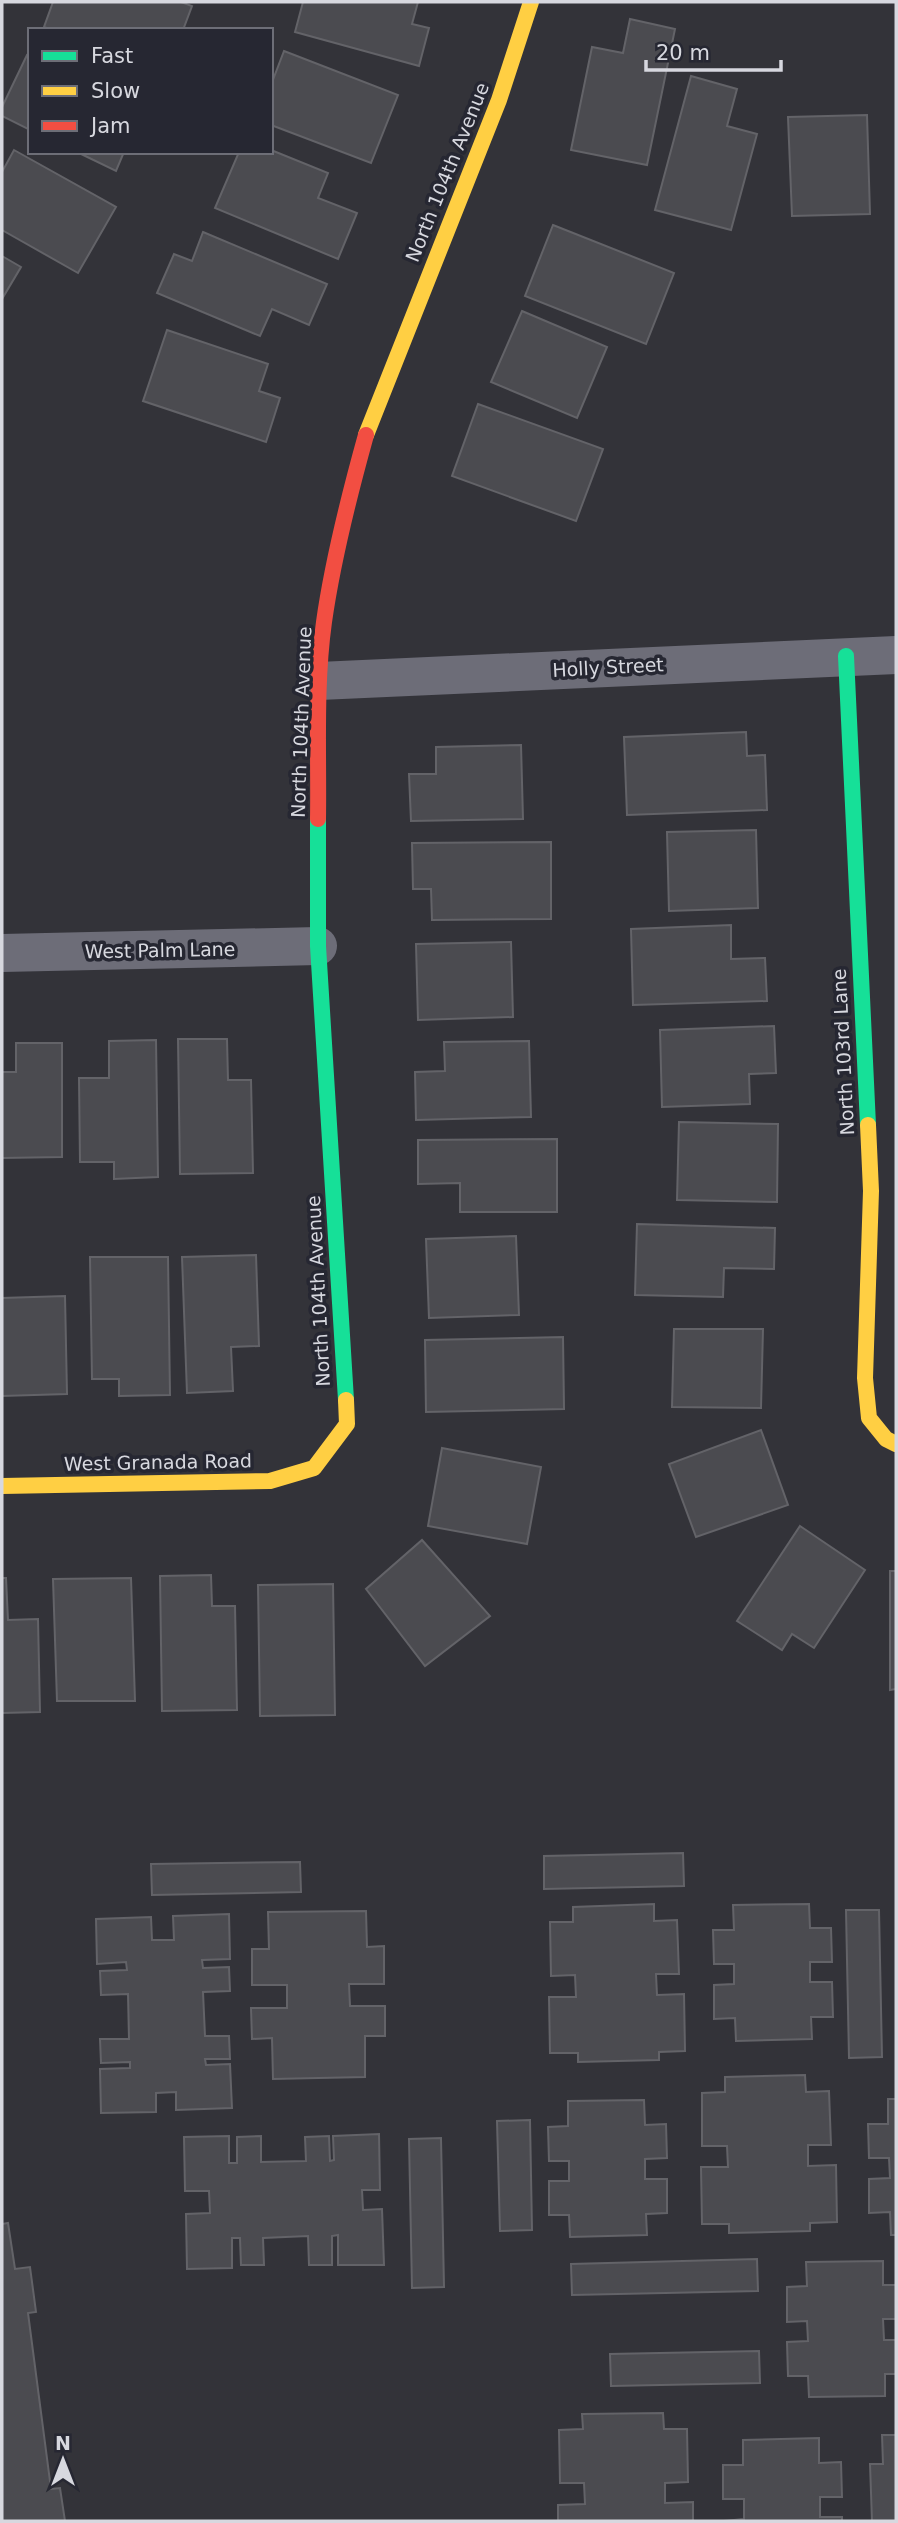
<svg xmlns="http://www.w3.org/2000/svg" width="898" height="2523" viewBox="0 0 898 2523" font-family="'DejaVu Sans',sans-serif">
  <rect width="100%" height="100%" fill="#333339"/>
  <g fill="#4b4b50" stroke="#636368" stroke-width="2">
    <path d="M53,2h128l11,4 -9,24h-131l-8,-3z"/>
    <path d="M303,2h115l-6,22 17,4 -10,38 -124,-34z"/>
    <path d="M630,19l45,10 -28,136 -76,-15 21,-103 31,6z"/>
    <path d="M284,51l114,44 -27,68 -100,-38v-40z"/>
    <path d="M27,55l3,1v74l-28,-14v-9z"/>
    <path d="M691,76l46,13 -10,37 30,8 -26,96 -76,-20z"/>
    <path d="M867,115l3,99 -78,2 -4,-99z"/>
    <path d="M14,150l102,57 -38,66 -76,-43v-58z"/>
    <path d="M271,150l57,23 -10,25 39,15 -19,46 -123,-51 24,-56h32z"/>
    <path d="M77,152h47l-8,19z"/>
    <path d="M553,225l121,48 -28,71 -121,-48z"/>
    <path d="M203,232l124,52 -18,41 -37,-16 -12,27 -103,-43 17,-39 18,7z"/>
    <path d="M2,256l19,11 -19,32z"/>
    <path d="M522,311l85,36 -30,71 -86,-36z"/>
    <path d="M167,330l101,34 -9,27 21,7 -14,44 -123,-41z"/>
    <path d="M478,404l125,45 -27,72 -124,-45z"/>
    <path d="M746,732l1,24 18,-1 2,55 -140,5 -3,-78z"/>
    <path d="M521,745l2,74 -112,2 -2,-47h27v-27z"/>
    <path d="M756,830l2,78 -89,3 -2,-79z"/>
    <path d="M551,842v77l-119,1 -1,-31h-18l-1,-46z"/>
    <path d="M731,925v34l34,-1 2,43 -134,4 -2,-76z"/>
    <path d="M511,942l2,75 -95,3 -2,-76z"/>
    <path d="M774,1026l2,47 -27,1 1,30 -88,3 -2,-77z"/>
    <path d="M178,1039h49l1,41h23l2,93 -73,1z"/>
    <path d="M156,1040l2,137 -44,2v-17h-34l-1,-84h30v-37z"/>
    <path d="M529,1041l2,76 -115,3 -1,-48 30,-1 -1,-29z"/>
    <path d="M16,1043h46v114l-60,1v-86h14z"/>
    <path d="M679,1122l99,2 -1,78 -100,-2z"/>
    <path d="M557,1139v73h-97v-29l-42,1v-44z"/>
    <path d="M637,1224l138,4 -1,41 -50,-1 -1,29 -88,-2z"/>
    <path d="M516,1236l3,79 -90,3 -3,-79z"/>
    <path d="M256,1255l3,91 -28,1 2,44 -46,2 -5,-136z"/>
    <path d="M90,1257h78l2,138 -51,1v-17h-27z"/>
    <path d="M65,1296l2,98 -65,2v-98z"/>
    <path d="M674,1329h89l-2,79 -89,-1z"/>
    <path d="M563,1337l1,72 -138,3 -1,-72z"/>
    <path d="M761,1430l27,75 -92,32 -27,-73z"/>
    <path d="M442,1448l99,19 -14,77 -99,-18z"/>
    <path d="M800,1526l65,44 -51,78 -22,-14 -10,16 -45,-29z"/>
    <path d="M422,1540l68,76 -65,50 -59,-77z"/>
    <path d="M890,1571h6v118l-6,1z"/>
    <path d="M211,1575l1,31h23l2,104 -75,1 -2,-135z"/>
    <path d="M2,1578h4l2,42 30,-1 2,93 -38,1z"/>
    <path d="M131,1578l4,123h-78l-4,-122z"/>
    <path d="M333,1584l2,131 -75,1 -2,-131z"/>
    <path d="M683,1853l1,33 -140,3v-33z"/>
    <path d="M300,1862l1,30 -149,3 -1,-31z"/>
    <path d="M654,1904v17l23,-1 2,54h-23l1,21 27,-1 1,57 -26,1v8l-81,2v-9h-28l-1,-56h27l-1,-22 -24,1 -1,-54h23v-15z"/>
    <path d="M809,1904l1,24h21l1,34h-22v20h22l1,35h-22l1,22 -76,2 -1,-23 -21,1v-34l20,-1v-20h-20l-1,-34h21l-1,-25z"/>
    <path d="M846,1910h33l3,147 -33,1z"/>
    <path d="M366,1911l1,36 17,-1v38h-35l1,22h35v30h-20v41l-92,2 -1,-41 -20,1 -1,-31h36v-23h-35v-36h17l-1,-37z"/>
    <path d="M229,1914l1,45 -28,1 1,8 26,-1 1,24 -27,1 2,44h24l1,23h-25l1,6 24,-1 2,44 -56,2v-18l-20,1v19l-55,1 -1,-44 30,-1v-6l-29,1 -1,-24h29l-1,-45 -27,1 -1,-24 27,-1 -1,-8 -29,2 -1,-45 55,-2 1,23h22l-1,-24z"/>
    <path d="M805,2075l1,17 23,-1 2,54h-23v21l28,-1 1,57 -27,1v8l-81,2v-9h-27l-1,-57h27l-1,-21h-25v-53l23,-1v-15z"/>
    <path d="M888,2099h8v136h-5l-1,-23 -21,1v-34l21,-1 -1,-20h-20l-1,-34h20z"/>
    <path d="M644,2100l1,25 21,-1 1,34 -22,1v20h22v34l-21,1 1,21 -77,2 -1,-22h-20v-34h20v-20h-20l-1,-34 20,-1v-25z"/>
    <path d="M530,2120l2,110 -32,1 -3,-110z"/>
    <path d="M379,2134l1,56h-18l1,20 19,-1 2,56h-46v-30l-6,1v29h-23l-1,-29 -45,2 1,27h-23l-1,-27h-8v30l-45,1 -1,-55 24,-1 -1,-22h-24l-1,-54 45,-1v27h8v-26l24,-1v26l45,-1 -1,-24 24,-1 1,25 4,-1 -1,-24z"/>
    <path d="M441,2138l3,149 -32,1 -3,-149z"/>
    <path d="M8,2223l7,46 15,-2 6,45 -8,1 23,176 9,-1 5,33h-63v-297z"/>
    <path d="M757,2259l1,32 -186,4 -1,-31z"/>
    <path d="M883,2261v24h13v34h-13l1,21h12v34h-11v22l-76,1 -1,-21h-20l-1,-34 21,-1 -1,-20 -20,1v-35l20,-1 -1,-24z"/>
    <path d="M759,2351l1,32 -149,3 -1,-32z"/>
    <path d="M663,2413l1,16h23l1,53 -23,1v20l28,-1v19h-135v-16l27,-1 -1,-21h-24l-1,-53 24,-1 -1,-15z"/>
    <path d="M882,2435h14v86h-24l-2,-57h13z"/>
    <path d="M819,2438v25l22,-1 1,35h-22v20h22v4h-118l20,-2v-20h-21v-34h20v-25z"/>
  </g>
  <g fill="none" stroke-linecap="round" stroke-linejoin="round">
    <g stroke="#6d6d78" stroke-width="38">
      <path d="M319,681l577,-26"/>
      <path d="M2,953l316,-7"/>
    </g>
    <g stroke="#16e098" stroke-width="16">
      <path d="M846,656l22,469"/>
      <path d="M318,819v127l28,454"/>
    </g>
    <g stroke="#ffcf43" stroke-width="16">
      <path d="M366,435l133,-335 32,-98"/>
      <path d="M868,1125l3,66 -6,187 4,40 17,21 10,5"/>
      <path d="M2,1486l268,-5 44,-13 33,-44 -1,-24"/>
    </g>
    <path stroke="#f24e42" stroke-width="16" d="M318,819c1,-65 -3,-132 6,-197 9,-64 25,-126 42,-187"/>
  </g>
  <g text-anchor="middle" stroke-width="7" stroke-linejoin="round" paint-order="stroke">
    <g font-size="19" fill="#d7d8df" stroke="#262732">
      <text transform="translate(447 172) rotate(-68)" y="7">North 104th Avenue</text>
      <text transform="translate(608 667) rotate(-3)" y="7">Holly Street</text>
      <text transform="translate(301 722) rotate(-88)" y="7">North 104th Avenue</text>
      <text transform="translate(160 950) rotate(-1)" y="7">West Palm Lane</text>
      <text transform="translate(843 1052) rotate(-93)" y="7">North 103rd Lane</text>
      <text transform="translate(318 1291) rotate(-93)" y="7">North 104th Avenue</text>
      <text transform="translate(158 1462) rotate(-1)" y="7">West Granada Road</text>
    </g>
  </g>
  <rect width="898" height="2523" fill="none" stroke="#d7d8df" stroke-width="7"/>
  <rect x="28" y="28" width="245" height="126" fill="#262732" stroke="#6d6e77" stroke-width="2"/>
  <rect x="42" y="51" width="35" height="10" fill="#16e098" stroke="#6d6e77" stroke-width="2"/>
  <text x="91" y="63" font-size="21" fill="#d7d8df">Fast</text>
  <rect x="42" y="86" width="35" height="10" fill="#ffcf43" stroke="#6d6e77" stroke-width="2"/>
  <text x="91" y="98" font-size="21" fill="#d7d8df">Slow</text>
  <rect x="42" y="121" width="35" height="10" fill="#f24e42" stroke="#6d6e77" stroke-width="2"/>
  <text x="91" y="133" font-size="21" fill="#d7d8df">Jam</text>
  <g transform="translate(63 2460)" stroke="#262732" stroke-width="5" paint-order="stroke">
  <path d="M0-5L12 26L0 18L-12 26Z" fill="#d7d8df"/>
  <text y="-10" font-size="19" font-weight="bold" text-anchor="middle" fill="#d7d8df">N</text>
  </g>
  <path d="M646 60v10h135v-10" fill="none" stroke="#d7d8df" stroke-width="3.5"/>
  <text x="656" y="60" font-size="21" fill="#d7d8df" stroke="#262732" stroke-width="5" paint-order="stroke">20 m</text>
</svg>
